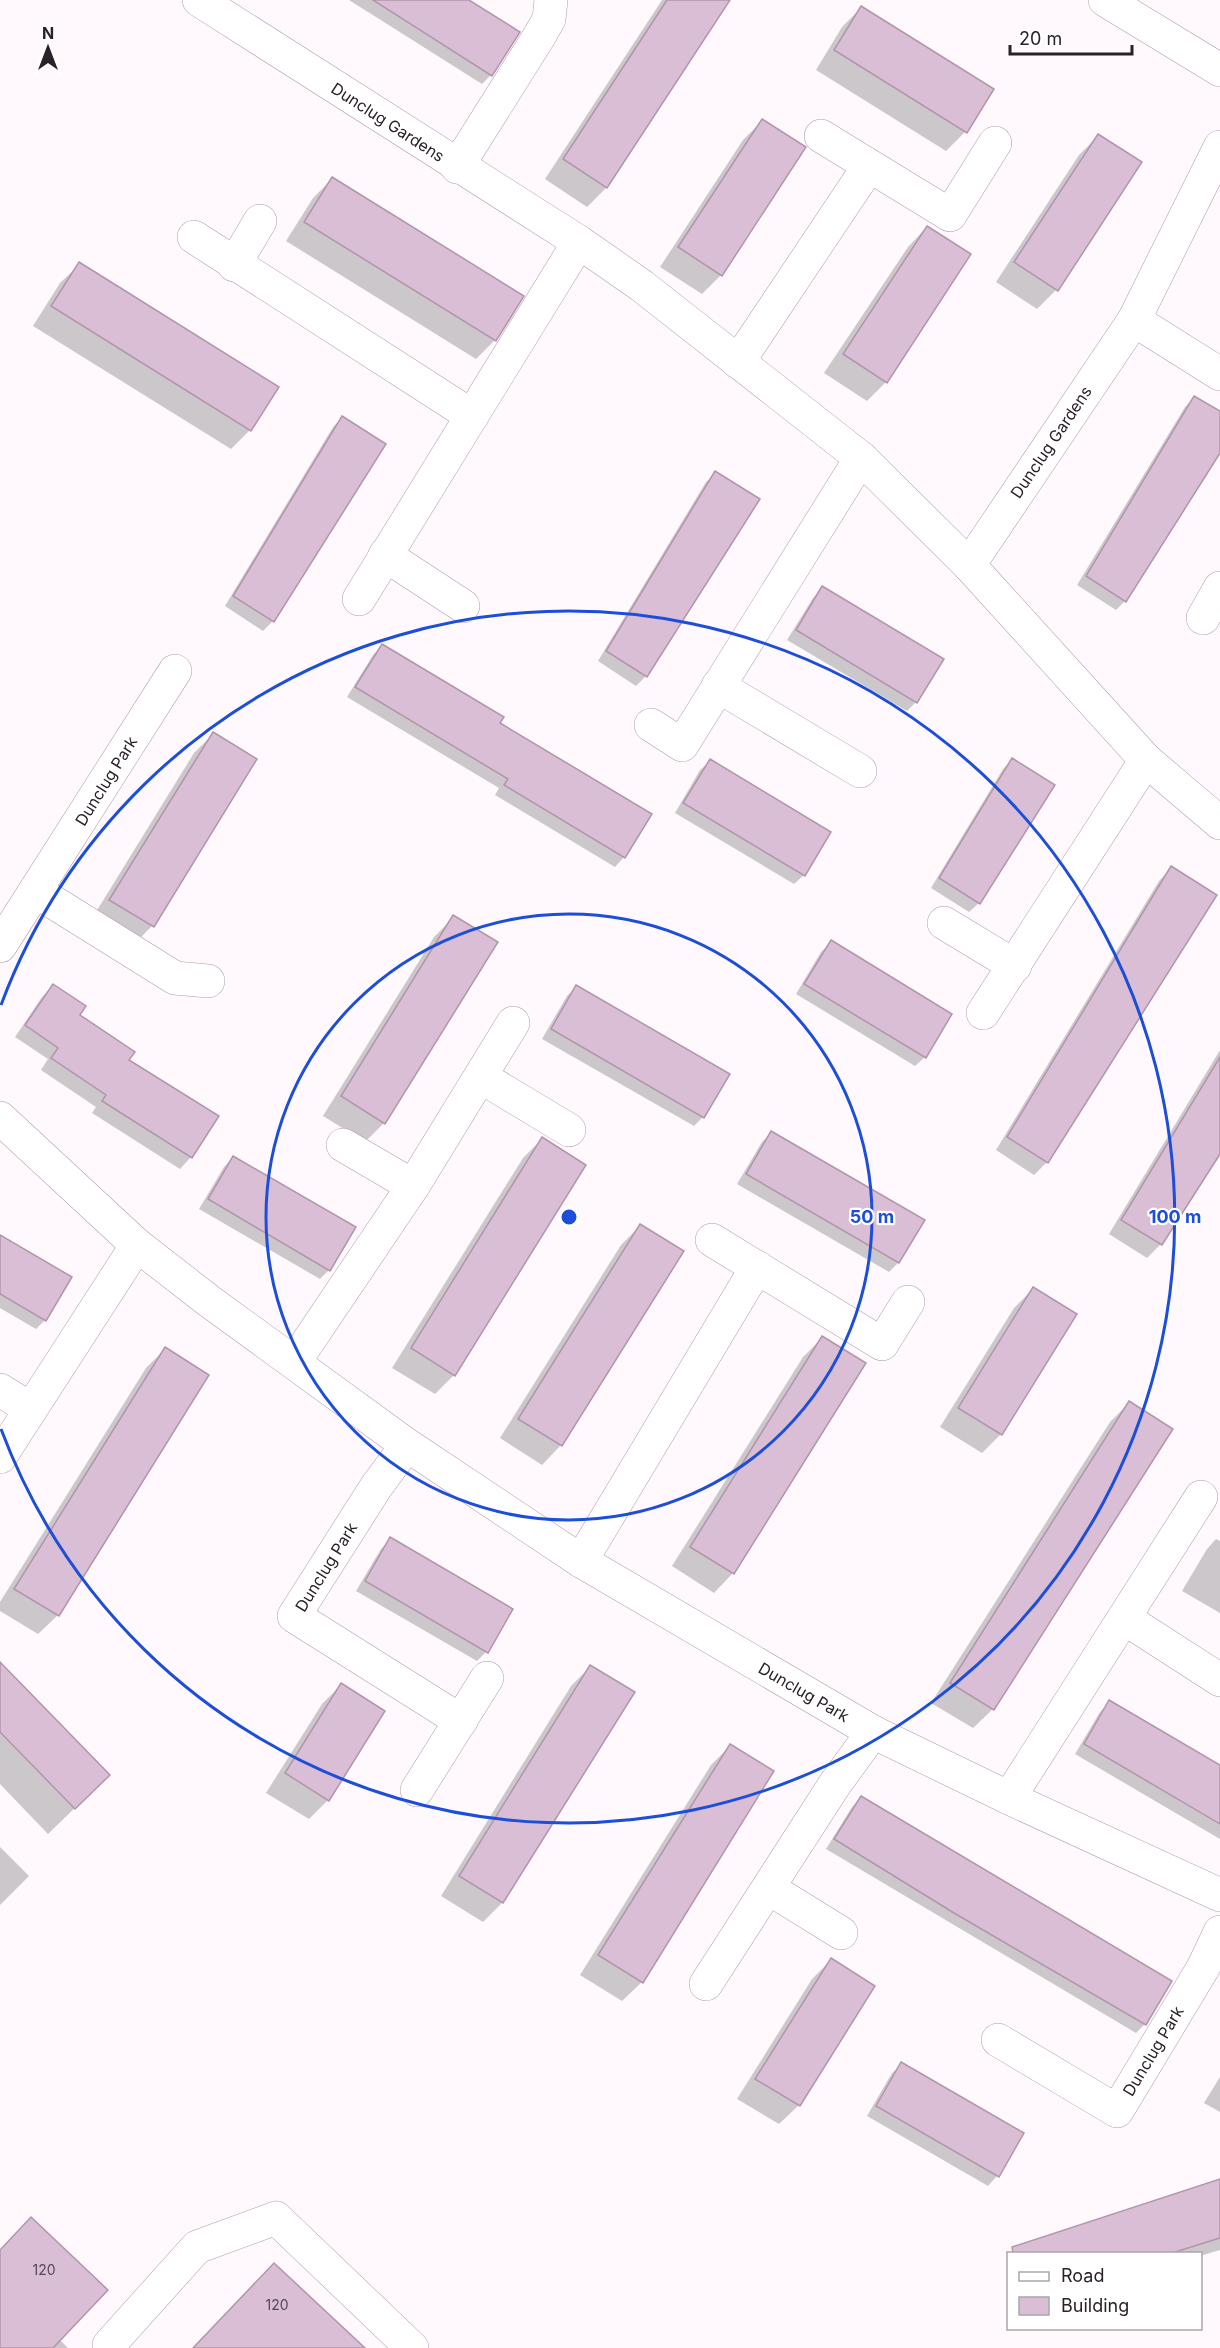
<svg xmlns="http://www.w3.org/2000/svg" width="1220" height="2348" viewBox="0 0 1220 2348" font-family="Inter,sans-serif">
  <rect width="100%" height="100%" fill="#fff9fd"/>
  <g fill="#0003">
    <path d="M349,0h117l25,75 -9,9z"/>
    <path d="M662,0h66l-122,188 -19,19 -42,-28z"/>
    <path d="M861,8l131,81 -27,43 -19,19 -130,-81 26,-43z"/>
    <path d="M762,121l-41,154 -19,19 -42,-27 83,-127z"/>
    <path d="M1098,136l42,27 -84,127 -19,19 -41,-27 83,-127z"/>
    <path d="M332,179l163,161 -19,19 -190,-118 27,-43z"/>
    <path d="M927,227l-41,155 -19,19 -43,-28 84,-126z"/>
    <path d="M80,264l170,166 -19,19 -198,-123 27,-43z"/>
    <path d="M1195,397l25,16v37l-95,151 -9,9 -39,-25 108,-178z"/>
    <path d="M342,418l42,27 -111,176 -10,10 -38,-25 108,-179z"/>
    <path d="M716,473l42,26 -112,177 -10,10 -38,-25 108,-179z"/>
    <path d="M822,588l94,114 -9,9 -120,-71 26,-42z"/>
    <path d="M382,646l115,78 127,133 -9,10 -120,-72 4,-7 -152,-91 26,-42z"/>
    <path d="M213,734l-61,192 -19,19 -42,-25 103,-167z"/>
    <path d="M1012,760l-33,143 -10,9 -38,-24 72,-119z"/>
    <path d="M710,761l94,114 -10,9 -119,-71 25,-43z"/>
    <path d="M1171,868l-124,294 -13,13 -38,-25 163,-269z"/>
    <path d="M454,917l-70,206 -19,19 -42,-26 111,-179z"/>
    <path d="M831,942l94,115 -10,9 -119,-72 25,-42z"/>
    <path d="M53,986l25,30 49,44 64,97 -11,12 -88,-56 4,-6 -55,-37 7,-11 -33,-22 27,-40z"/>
    <path d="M576,987l127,130 -9,9 -152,-87 25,-43z"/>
    <path d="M1220,1050v101l-59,93 -14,14 -38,-24z"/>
    <path d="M772,1132l151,88 -25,43 -9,9 -152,-88 25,-42z"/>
    <path d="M542,1139l-88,236 -19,19 -43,-26 131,-210z"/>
    <path d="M234,1157l95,113 -9,9 -121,-70 25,-42z"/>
    <path d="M640,1226l-79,219 -19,20 -42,-27 121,-193z"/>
    <path d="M0,1237l45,83 -9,9 -36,-21z"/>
    <path d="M1033,1289l-32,145 -19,19 -42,-26 74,-119z"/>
    <path d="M822,1338l-89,235 -19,20 -42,-27 131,-209z"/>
    <path d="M165,1349l42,26 -149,240 -20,19 -38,-23v-9l146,-234z"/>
    <path d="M1129,1403l-136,306 -20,19 -42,-25 179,-281z"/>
    <path d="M391,1539l95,113 -9,9 -121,-70 25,-42z"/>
    <path d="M1216,1539l4,2v72l-38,-22 25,-42z"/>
    <path d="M0,1664l82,137 -34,33 -48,-50z"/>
    <path d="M590,1667l42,25 -130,211 -19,19 -42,-26 130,-210z"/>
    <path d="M341,1685l-13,115 -19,19 -43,-26 56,-89z"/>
    <path d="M1110,1702l110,65v72l-145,-85 25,-42z"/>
    <path d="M730,1746l42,26 -130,210 -20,19 -42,-26 131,-210z"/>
    <path d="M861,1797l284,227 -9,9 -310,-184 26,-42z"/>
    <path d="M0,1847l29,29 -29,29z"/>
    <path d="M831,1960l-32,145 -20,19 -42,-25 75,-120z"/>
    <path d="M902,2064l120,70 -25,42 -9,10 -121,-70 25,-43z"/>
    <path d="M1220,2077v35l-16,-9z"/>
    <path d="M1220,2181v69l-20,6v-2h-156z"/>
    <path d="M0,2251l59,88 9,9h-68z"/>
  </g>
  <g fill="#dabed5" stroke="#b095ab" stroke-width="1.5">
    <path d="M373,0h96l51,32 -28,44z"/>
    <path d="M667,0h63l-123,188 -44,-29z"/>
    <path d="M861,6l133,83 -27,44 -133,-83z"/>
    <path d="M762,119l44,28 -84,129 -44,-29z"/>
    <path d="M1098,134l44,28 -84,129 -44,-29z"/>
    <path d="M332,177l192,119 -28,45 -192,-119z"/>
    <path d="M927,226l44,28 -84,129 -44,-29z"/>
    <path d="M79,262l200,125 -28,44 -200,-125z"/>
    <path d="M1194,396l26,15v42l-94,149 -40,-26z"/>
    <path d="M342,416l44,28 -112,178 -41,-26z"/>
    <path d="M715,471l45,28 -113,178 -41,-26z"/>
    <path d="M822,586l122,73 -27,44 -121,-73z"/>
    <path d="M382,644l122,73 -4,6 152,91 -27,44 -121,-73 4,-6 -153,-92z"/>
    <path d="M213,732l44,27 -103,168 -45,-27z"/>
    <path d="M1012,758l43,27 -75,119 -41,-26z"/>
    <path d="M710,759l121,73 -26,44 -122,-73z"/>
    <path d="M1171,866l46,29 -169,268 -41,-26z"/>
    <path d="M453,915l45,27 -113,182 -44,-28z"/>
    <path d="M831,940l121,74 -26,44 -122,-74z"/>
    <path d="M53,984l33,22 -6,9 55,37 -6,8 90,56 -27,42 -90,-57 4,-6 -55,-37 7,-10 -33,-23z"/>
    <path d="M576,985l154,89 -26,44 -153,-89z"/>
    <path d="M1220,1057v97l-58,91 -41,-25z"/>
    <path d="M771,1131l154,89 -26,43 -153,-89z"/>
    <path d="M542,1137l44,28 -131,211 -44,-28z"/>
    <path d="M233,1156l123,71 -26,44 -122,-72z"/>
    <path d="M640,1224l44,27 -122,195 -44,-27z"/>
    <path d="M0,1235l72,42 -26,44 -46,-27z"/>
    <path d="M1033,1287l44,27 -75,121 -44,-27z"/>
    <path d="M822,1336l44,27 -132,211 -44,-27z"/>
    <path d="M165,1347l44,28 -150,241 -45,-27z"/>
    <path d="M1129,1401l44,28 -179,281 -44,-27z"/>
    <path d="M390,1537l123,72 -25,44 -123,-72z"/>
    <path d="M0,1662l110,113 -35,34 -75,-77z"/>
    <path d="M590,1665l45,27 -132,211 -44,-27z"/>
    <path d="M341,1683l44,28 -56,90 -44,-28z"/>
    <path d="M1109,1700l111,65v59l-136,-80z"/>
    <path d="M730,1744l44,27 -131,212 -45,-28z"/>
    <path d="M861,1796l311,185 -26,44 -192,-112 -120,-74z"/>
    <path d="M831,1958l44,28 -75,120 -45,-27z"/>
    <path d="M901,2062l123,71 -25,44 -123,-71z"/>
    <path d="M1220,2179v59l-48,15h-159l-1,-6z"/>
    <path d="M31,2217l77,73 -55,58h-53v-98z"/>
    <path d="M274,2263l91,85h-172z"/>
  </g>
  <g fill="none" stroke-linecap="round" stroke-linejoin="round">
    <g stroke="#b499af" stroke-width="34">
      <g id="minor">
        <path d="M199,0l380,242 63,44 219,172 108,107 177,195 74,63"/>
        <path d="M1105,0l115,70"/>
        <path d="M821,136l129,79 45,-72"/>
        <path d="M457,167l83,-132 9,-16 2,-19"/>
        <path d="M194,237l278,179"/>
        <path d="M234,265l26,-44"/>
        <path d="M1134,320l86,54"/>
        <path d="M738,362l131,-196"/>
        <path d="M385,555l78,51"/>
        <path d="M969,565l165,-245 86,-173"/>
        <path d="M359,599l220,-357"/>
        <path d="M1203,618l17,-30"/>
        <path d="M718,686l142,85"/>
        <path d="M651,725l31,20 179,-287"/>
        <path d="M37,892l138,86 33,3"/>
        <path d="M944,923l71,43"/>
        <path d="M0,946l175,-275"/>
        <path d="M983,1013l163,-253"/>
        <path d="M481,1077l88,53"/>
        <path d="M0,1118l137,127 72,56 198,144 174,116 292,171 136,66 211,97"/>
        <path d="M343,1145l70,41"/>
        <path d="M712,1240l170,104 26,-42"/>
        <path d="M295,1361l118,-175 100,-163"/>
        <path d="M0,1390l29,18"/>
        <path d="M407,1445l-31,42 -82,129 167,105"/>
        <path d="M0,1457l137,-212"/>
        <path d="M581,1561l176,-294"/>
        <path d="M1124,1618l96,62"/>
        <path d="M417,1790l70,-112"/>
        <path d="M1009,1798l192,-301"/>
        <path d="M770,1889l71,44"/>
        <path d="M706,1984l129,-200 38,-52"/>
        <path d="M998,2040l119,71 86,-143 17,-36"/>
        <path d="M109,2345l88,-98 79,-29 136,130"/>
      </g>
    </g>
    <use href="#minor" stroke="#fff" stroke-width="33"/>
  </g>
  <g fill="none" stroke="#1d4ed8" stroke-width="3">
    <circle cx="569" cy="1217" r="303"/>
    <path d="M1 1005A606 606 0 1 1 1 1429"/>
  </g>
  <g text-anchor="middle" stroke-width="4.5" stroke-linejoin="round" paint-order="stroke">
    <g font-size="14" fill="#574855">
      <text x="44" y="2275">120</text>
      <text x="277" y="2310">120</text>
    </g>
    <g font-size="16" fill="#2b212a" stroke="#fff">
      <text transform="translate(388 122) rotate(33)" y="6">Dunclug Gardens</text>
      <text transform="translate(1051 442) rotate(-56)" y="6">Dunclug Gardens</text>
      <text transform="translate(106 781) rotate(-58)" y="6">Dunclug Park</text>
      <text transform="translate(326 1567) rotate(-58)" y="6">Dunclug Park</text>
      <text transform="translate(804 1692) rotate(30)" y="6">Dunclug Park</text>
      <text transform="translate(1153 2051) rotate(-59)" y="6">Dunclug Park</text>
    </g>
  </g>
  <circle cx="569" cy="1217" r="9" fill="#1d4ed8" stroke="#fff" stroke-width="3"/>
  <g font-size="18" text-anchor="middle" font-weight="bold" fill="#1d4ed8" stroke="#fff" stroke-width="4.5" stroke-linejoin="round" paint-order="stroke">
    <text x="872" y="1223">50 m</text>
    <text x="1175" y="1223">100 m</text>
  </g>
  <rect x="1007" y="2252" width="195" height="78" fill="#ffffff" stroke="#aaa6aa" stroke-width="1.5"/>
  <rect x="1019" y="2272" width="30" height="9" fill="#ffffff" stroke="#aaa6aa" stroke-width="1.5"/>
  <text x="1061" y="2282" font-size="18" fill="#2b212a">Road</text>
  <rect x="1019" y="2297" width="30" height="18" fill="#dabed5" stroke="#aaa6aa" stroke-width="1.5"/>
  <text x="1061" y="2312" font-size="18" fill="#2b212a">Building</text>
  <g transform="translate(48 48)" stroke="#ffffff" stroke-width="4.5" paint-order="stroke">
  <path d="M0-4.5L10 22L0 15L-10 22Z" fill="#2b212a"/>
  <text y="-9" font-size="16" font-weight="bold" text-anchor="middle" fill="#2b212a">N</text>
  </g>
  <path d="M1010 45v9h122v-9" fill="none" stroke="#2b212a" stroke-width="3"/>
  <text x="1019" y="45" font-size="18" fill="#2b212a" stroke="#ffffff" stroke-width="4.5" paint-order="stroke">20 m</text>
</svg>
